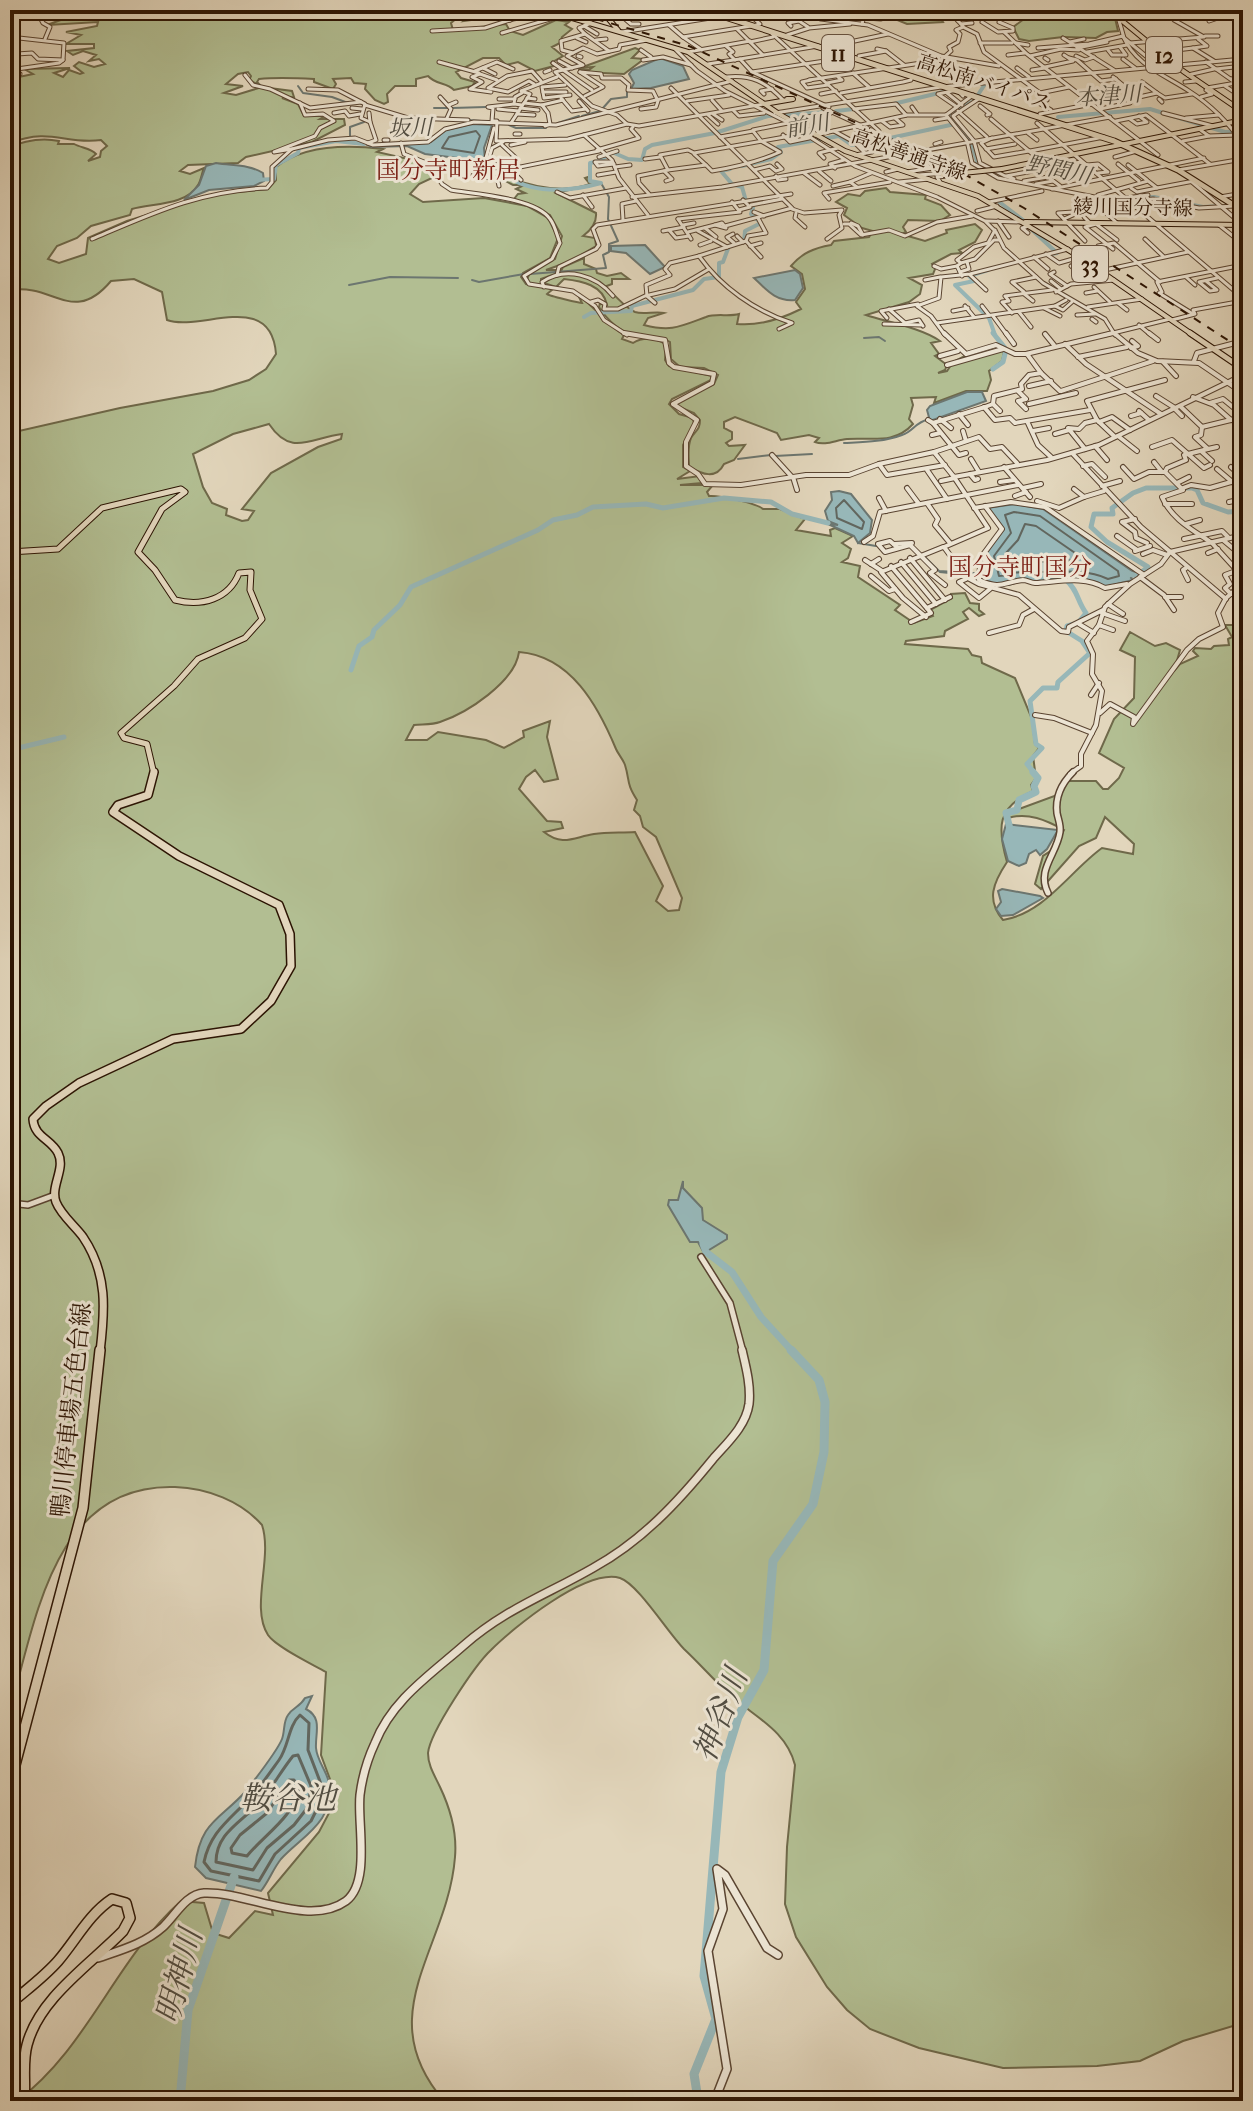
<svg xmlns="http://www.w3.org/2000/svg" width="1253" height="2111" viewBox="0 0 1253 2111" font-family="'IM FELL French Canon','Noto Serif JP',serif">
  <rect width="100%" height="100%" fill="#e2d6bc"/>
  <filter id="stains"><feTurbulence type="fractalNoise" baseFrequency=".0025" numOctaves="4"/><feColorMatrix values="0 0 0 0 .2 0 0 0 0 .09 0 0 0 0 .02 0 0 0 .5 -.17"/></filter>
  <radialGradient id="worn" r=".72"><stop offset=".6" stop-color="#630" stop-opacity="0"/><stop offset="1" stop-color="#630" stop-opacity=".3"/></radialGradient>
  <g fill="#b2be92" stroke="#6f694a" stroke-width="2" fill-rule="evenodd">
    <path d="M88,10h268l-3,3h28l-3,-3h116l-12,4 11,3 -29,4 4,-3h-11l-6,5 2,7 53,-6 4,7 13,4 33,-15 13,2 -4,3 7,4 -10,8 -2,6 -8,4 11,9 -12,7 3,3 -19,5 -17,-9 -12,3 -7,-7h-16l-27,14 5,6 14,4 -3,4 -18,4c-8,-8 -18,-5 -26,-14l-12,3v7h-21l-8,8 1,8 -4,2 -9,-4 -10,-11 1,-5 -12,-1 -3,-5 -18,1 3,5 -3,5 -19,-7v-3c-18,-1 -36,-2 -55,0l-2,3 4,4 -12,-6 2,-4 -3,-4 -10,2 -12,10 17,2 -19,7 12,2 26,-8 30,4 2,6 -12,1 16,6 6,12h21l-5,3h24l1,6 -33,17 -66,15 -8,6 -50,2 -8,6 10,3 14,-6c-2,4 -3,13 -6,17 -12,21 -47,18 -66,24l-2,6 -39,11 -14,12 -20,8 -9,13 11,4 27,-9 2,-16 39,-17 89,-27 52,-5 8,-9v-13c29,-23 74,-22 107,-18l-6,3 40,9 9,3 8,10 -2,4 -13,6 -9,10 13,8 61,-4 43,8 21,12 10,20 -8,20 -27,15 -2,4 5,7 27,5 -6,5c2,2 33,9 35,9l-4,-8c17,12 28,29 46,40l-2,4 11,4c9,-6 24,-6 33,2l-1,15 4,6 43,10 -1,4 -39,19 -3,5 10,10 14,4 1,6 -11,21v22l7,4 -13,8 23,-3 2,7 -22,2h33l-6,7 2,4c9,-1 47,7 54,13h17l25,10 -9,11 35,6 -1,-6 5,-2 18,8 -11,7 9,6 -3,9 -6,4 18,4 -2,11 42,28 -5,5 19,13 19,-7 -3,-6 22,-12 -1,-4 14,-1 5,10 9,1v6l5,4 -5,2 -10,-8 -6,4 5,7 -23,12 -1,5 -38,5 -1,3 63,5 4,6 9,2 1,6 33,15 17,41 3,25 4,4 -6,8 3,22 -5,7 2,6c-36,16 -36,36 -26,71 -14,21 -21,38 -4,58 42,-7 67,-49 99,-72l31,6 1,-10 -29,-27 -9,21 -17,8 -38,43 -6,-5 8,-28 12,-8 9,-18c-18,-10 -36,-18 -56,-12v-5l52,-19 6,-13h30l7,8h5l11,-11 5,-10 -25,-15 15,-34 20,-21 1,-41 -15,-7 10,-18 25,14 11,-3 14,7 -6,21 6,-7 18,-8 -5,-5 2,-3 16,1 3,-3 15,-1 -1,-6 4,-2 -7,-12h8l10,-13v1411l-60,18 -43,20 -43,5 -94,2 -84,-20 -49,-19 -23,-19 -20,-23 -31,-50 -11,-33 2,-57 8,-82c-9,-36 -43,-49 -68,-73 -15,-14 -28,-29 -43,-43 -16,-16 -46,-65 -64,-71 -34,-10 -107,50 -129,72 -16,15 -61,82 -63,103 0,13 7,23 12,34 10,21 17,47 15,70 -7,92 -86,157 -11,244h-427c71,-53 98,-141 164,-200l23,2 9,30 16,5 26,-27 18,4 -5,-22 51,-61 18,-34 -16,-43 5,-83c-14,-8 -50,-25 -58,-37 -18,-28 5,-77 -6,-110 -21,-24 -55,-37 -87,-38 -121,-4 -139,132 -165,223v-1277l110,-25 93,-17 36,-11 17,-11 10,-15c-5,-65 -75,-22 -109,-34l-5,-28 -28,-13 -23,2c-38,45 -57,2 -101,9v-144c18,-5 31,-9 49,-5l-1,3h16c7,4 17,4 22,10l-8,7 12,-4 1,-6 6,-5 -6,-6c-36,5 -50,-13 -91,3v-69l9,3 14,-3 -9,-5 46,-1 -16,5 9,4 6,-7 11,4 3,-1 -9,-7 5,-4 15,5 11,-3 -6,-5 -10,2 7,-6 -13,-4 -10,4 -6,-4 27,-3v-4h-28l15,-9 -15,-3 31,-6 1,-4 -51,3zM269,424c22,33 41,14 73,10l-1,5 -23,8 -47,26 -29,36 12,2 -6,9 -6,1 -16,-6 1,-6 -15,-6 -9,-16 -10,-33 40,-20zM519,652c52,4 79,54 97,97 2,5 7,10 9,16 5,16 1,18 12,35l-3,10 6,6 3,11 13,10 26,61 -3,12 -11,1 -12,-10 7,-15 -28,-54c-13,1 -28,0 -41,2 -20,3 -31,13 -50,-2l19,-4 -2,-6 -14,-1 -28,-32 7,-12 9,-7 9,12 14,-3 -11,-42 3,-16 -27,10 1,6 -20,11 -18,-8 -48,-8 -11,8h-21l8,-15c8,-1 18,0 26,-3 27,-9 75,-40 79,-70z"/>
    <path d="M873,10h106l3,4h-38l2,3h-6l3,5 -36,2z"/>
    <path d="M988,10h118l9,8 3,13 -11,1 -11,6 -33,-1 -34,4 -10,-2 -6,-12 14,-10 -25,-1z"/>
    <path d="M635,48l5,2 -8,8 12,1 -20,15 -43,-2 -2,-3 10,1 4,-3 -13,1z"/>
    <path d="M504,176c26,10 59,18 86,8l-5,-6 3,-1 2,5 9,1 -43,10 40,20c1,10 -5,17 -13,23l12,2 1,8 -25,15 -25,9h9v4l-14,5v6l-11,-1 -3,-4 3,-8 25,-13 7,-23 -12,-21 -36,-16 4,-5 7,-1 -9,-4 8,-4h-11l-13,-7z"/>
    <path d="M886,188l4,4 36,3 -1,4 16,6 9,10 -10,6 -32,-1 -5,7 3,5 -5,2 24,7 22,-8 -1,-3 29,-6 7,6 -7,12 -16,8 3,3 -11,1 -19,10 3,5 -2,5 -24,4 13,7 -2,9 -11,8 -43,13c21,7 56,13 74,26l-9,2 8,11 -4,2 12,9 -2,5 -7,3 9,-2 6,-9 14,-7 5,3 28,-8 4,2 -2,9 -13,10 2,9 -4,11h-21l-32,12 2,-6 -25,1 2,7 -4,14 4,5c-19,21 -42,13 -66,15 -11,1 -22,7 -32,3l4,-4 -10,-3 -28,5 -4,-7 -42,-16 -11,5v6l8,4v7l-6,4 3,3 16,-1 -11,15 -10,4c-8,16 -22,10 -35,3 0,-10 -2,-20 2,-29 5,-8 9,-8 9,-18l-6,-7 -17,-7 1,-5 36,-17 4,-9 -14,-7 -24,-1 -9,-8 -1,-17c-11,-7 -21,-4 -33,-6 -16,-3 -30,-16 -38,-29l1,-4 7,2c-4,-20 -25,-24 -43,-26l-8,8 -12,-4 16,-10 3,-6 21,-9v6l12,5 1,4 10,3 14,-3 8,6h-17v5l-8,3c13,8 18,19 31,25 8,3 20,-1 29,1l-16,5 -4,7c27,7 35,2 62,-8 10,-4 23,0 33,-3l-2,10c22,2 44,-5 64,-15l-5,-7 9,-13 -3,-15 -11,-8c11,-13 23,-18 40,-21l3,-4 35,-4 4,-6 -11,-3 -18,-13 3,-7 -11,-6 12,-8 12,2 5,-5z"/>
  </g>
  <g fill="#97b7b8" stroke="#6c7670" stroke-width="2">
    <path d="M660,58l23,8 6,13 -38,9 -20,1 3,-6 -5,-9 3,-4z"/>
    <path d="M471,124l21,1 -8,23 1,12 17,10 -37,-11 -40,-5 -18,-8 -35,1 -11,-5 10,4 60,-4 15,-12z"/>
    <path d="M216,163c17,3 32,1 47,10l1,8 -10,5 -45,4 -25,10 15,-15 7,-19z"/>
    <path d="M645,245l20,22 -15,7 -24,-21 -15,-2v-5z"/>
    <path d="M795,270l5,4 3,14 -8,12c-20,2 -30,-12 -41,-22z"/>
    <path d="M967,392h15l4,9 -56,20 -3,-11 3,-4z"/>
    <path d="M839,491l12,3 21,26 -2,13 -12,10 -4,-7 -26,-12 10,1 -10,-4 -3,-10 7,-11 -1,-8z"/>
    <path d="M1015,504l28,5 92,64 -4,5 2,2 -28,7 -8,-5 -38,-4 -25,4 -8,-3 -17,6 -26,-3 -4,-6 -39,-4 -17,-17 16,16 50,3 -6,-17 20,-27 -16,-22z"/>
    <path d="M1006,824l52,6 -11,19 -7,6 -4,-5 -7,4 -3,9 -7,3 -11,-5 -6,-22z"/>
    <path d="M1002,889l38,7 3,2 -30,17 -12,1 -5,-7 5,-7 -3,-11z"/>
    <path d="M683,1181v7l19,20 1,12 24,15v4l-23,14 -6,-11h-8l-22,-37 1,-5h9z"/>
    <path d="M312,1696l-6,13c17,9 9,24 10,39 1,13 11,23 13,35 6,39 -27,53 -48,76 -8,10 -12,22 -20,32l-55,-13 -11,-11c5,-46 25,-47 51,-76 7,-9 32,-42 36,-52 3,-8 1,-17 6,-24 5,-8 12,-8 17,-17z"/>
  </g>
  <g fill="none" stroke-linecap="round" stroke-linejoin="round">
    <g stroke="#62665e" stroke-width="2">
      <path d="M476,131l4,5 -6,17 -32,-5 7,-11z"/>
      <path d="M844,500l20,22 -2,7 -25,-11 -1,-10z"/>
      <path d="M1014,512l26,4 78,55 1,5 -11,3c-26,-12 -56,-6 -84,-7 -8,-1 -16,4 -25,4l-5,-20 17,-23 -6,-18z"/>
      <path d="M1025,524l11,2 42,29v5l-71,4 -1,-11 12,-13z"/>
    </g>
    <g stroke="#62665e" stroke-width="3">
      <path d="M300,1715l9,8 -1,27 13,34 -1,19 -9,18 -36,33 -16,27 -48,-10 -7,-9c6,-29 24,-41 43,-61 12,-12 22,-27 32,-41 10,-14 9,-34 21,-45z"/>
      <path d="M298,1755l13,31 -3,21 -14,18 -27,23 -14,22 -37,-8c0,-29 26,-40 43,-59 13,-15 22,-32 34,-47z"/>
      <path d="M289,1780h5l5,8c-5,29 -34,46 -52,68l-15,-3 -1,-5 9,-13 27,-22z"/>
    </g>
    <g stroke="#6c7670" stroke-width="2">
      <path d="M298,86l5,7 29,4 16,6"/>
      <path d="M434,108h15"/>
      <path d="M452,108l34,-1"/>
      <path d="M603,108l8,-9 16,-2v-10"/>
      <path d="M582,116l18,-5"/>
      <path d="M468,120l13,1"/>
      <path d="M558,123l21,-7"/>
      <path d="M509,125l7,3h30"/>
      <path d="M350,137v-10l14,-5"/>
      <path d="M530,274l76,-6 -3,-13 6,-3v-8l9,-3 -10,-22 1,-22 -8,-14"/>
      <path d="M472,280l7,2 45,-8"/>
      <path d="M349,285l41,-8 68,1"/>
      <path d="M864,338l15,-1 6,4"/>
      <path d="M844,443c20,-1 39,-1 58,-8 12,-4 12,-12 27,-16"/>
      <path d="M775,456l37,-2"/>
      <path d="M738,459l33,-4"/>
      <path d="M858,543l18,3"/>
    </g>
    <g stroke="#97b7b8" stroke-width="4">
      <path d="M985,84l-11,17 -23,11 -1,6 20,21 8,26 33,15"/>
      <path d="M836,111l53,-6 54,-13"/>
      <path d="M1058,117l92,-8 75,23 18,-1"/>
      <path d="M881,140l74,-16"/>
      <path d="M742,166l29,-7 10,-7 -3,-5 61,-11 13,9 17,-3"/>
      <path d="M496,168c29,27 69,25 105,15l-11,-2v-18l10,-2 12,-9 16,7 14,1 3,-11 7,-4 63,-12 53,-17 61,-4"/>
      <path d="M255,180l19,-1 2,-14 22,-12 1,-5 37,-7 28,3"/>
      <path d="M1109,199l45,-2 49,10 40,-2"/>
      <path d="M998,201l25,19"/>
      <path d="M1030,228l27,25 -6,1"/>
      <path d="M988,270l-19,6 5,5 -19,4 34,33 6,17"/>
      <path d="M584,317l7,-4 40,-2 1,-5 61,-16 11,-11 15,-2v-14l4,-1 6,-16 15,-4 1,-11 16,-8 -10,-9 2,-6 -7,-7 -4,-14 -10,-3 -11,-13 9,-2"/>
    </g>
    <g stroke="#97b7b8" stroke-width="5">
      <path d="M993,333l12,15"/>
      <path d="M993,369l10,-7 3,-12"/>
      <path d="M1126,573l11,3 11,-9 -41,-25 -16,-15 3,-13h19l-1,-6 21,-15 13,-5h46l5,2 6,13 25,9 15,-1"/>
      <path d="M351,670l8,-24 13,-9 2,-7 26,-25 11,-18 127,-57 15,-10 24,-5 16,-8 53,-3 17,4 61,-10 47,4 21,12 36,9"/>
      <path d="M10,750l54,-13"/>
      <path d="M1035,774l-8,-10 15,-16 -6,-4 -6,-43 13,-13h14l1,-6 32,-29 -8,-12 -16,-10 1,-5 11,-3 8,-10c-9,-12 -8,-23 -20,-33"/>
    </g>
    <g stroke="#97b7b8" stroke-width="7">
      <path d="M1010,829l-4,-16 11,-3 2,-10 17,-8 -2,-6 4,-8 -5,-6"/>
      <path d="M703,1244l3,8 26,20 29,45 32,35"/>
    </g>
    <g stroke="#97b7b8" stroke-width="9">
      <path d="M180,2101l8,-91 46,-133"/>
      <path d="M703,2101l-6,-8 -3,-19 22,-55 -12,-43 17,-204 17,-55 26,-47 9,-109 40,-57 11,-52 1,-50 -6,-22 -28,-30"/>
    </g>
    <g stroke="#5a4431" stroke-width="5">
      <g id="minor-far3">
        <path d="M36,10l7,13 7,4 -5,12"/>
        <path d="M90,10l12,6"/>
        <path d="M789,10l32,9 47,6 73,31 58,10"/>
        <path d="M1191,10l52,8"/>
        <path d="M746,11l14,13 -4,1"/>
        <path d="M849,12l21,6"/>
        <path d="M502,13l8,7"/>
        <path d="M679,13l5,-1 4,9"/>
        <path d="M1206,13l9,6 -6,2"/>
        <path d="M954,14l5,1 -2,5 6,6"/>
        <path d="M1118,17l6,21 34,28"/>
        <path d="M624,18l7,6h8"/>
        <path d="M832,18l31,2 -1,4"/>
        <path d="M867,18l14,1"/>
        <path d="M610,19l55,-9"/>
        <path d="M982,22l16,10 15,-1v-3l-14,-6 3,-5"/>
        <path d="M961,24l11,-1"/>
        <path d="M669,25l14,12"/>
        <path d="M584,26l13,8"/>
        <path d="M791,26l-3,-3 11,-2 9,6"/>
        <path d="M737,29l26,26"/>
        <path d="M432,31l53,-3 28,-9 52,-9"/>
        <path d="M769,31l110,100"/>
        <path d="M622,32l139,-22"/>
        <path d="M1004,32l23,22 131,101"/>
        <path d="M502,33l62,-18"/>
        <path d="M585,34l24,17"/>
        <path d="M787,35l22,-7 41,-4"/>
        <path d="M1205,36h13"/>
        <path d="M10,37l54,6 -1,17 -4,3 -49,7"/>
        <path d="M577,38l9,4"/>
        <path d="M1063,38l51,32"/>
        <path d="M1198,39l9,7 -14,2 21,13"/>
        <path d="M596,40l10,-1"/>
        <path d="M750,42l23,-5"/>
        <path d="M1070,42l14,-3"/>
        <path d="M980,43h32"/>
        <path d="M1016,43l12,2"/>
        <path d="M1130,43l74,-6 -30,-17 3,-10"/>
        <path d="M726,46l7,6 -4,2 6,6"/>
        <path d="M826,47l62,-13"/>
        <path d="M1038,48l51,-4 34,-8c12,29 42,39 66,55 22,14 40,32 54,53"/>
        <path d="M1077,48l30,-6"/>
        <path d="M10,49l7,5 15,-1 6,6 25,1"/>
        <path d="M675,49l22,22 28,20 60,30 70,45 82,31 48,24 11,11 8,16 39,35 62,36 10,16"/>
        <path d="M641,50l10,7"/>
        <path d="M702,50l-19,-13 68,-11"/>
        <path d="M1108,50l4,5h14l-6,-8"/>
        <path d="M886,51l18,14"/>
        <path d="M688,52l62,-11"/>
        <path d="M1087,52l40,-7"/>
        <path d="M1160,52l33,-4"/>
        <path d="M573,53l-11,-3 -1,-9 24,-7 -6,-6 12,-5"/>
        <path d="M1008,55l17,-2"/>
        <path d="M578,56l3,1"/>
        <path d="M859,56l27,-5 -9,-2"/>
        <path d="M1030,56l31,-7 18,1"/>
        <path d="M1076,56l9,4 9,-3"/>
        <path d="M1045,58l3,2"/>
        <path d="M1069,58l8,2 24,21 15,-2"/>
        <path d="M1123,59l12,9"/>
        <path d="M643,60l20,-3 28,8"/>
        <path d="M559,61l13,7"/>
        <path d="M439,62l40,11"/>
        <path d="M1206,62l30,21 -29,5"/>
        <path d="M553,63l39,27"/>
        <path d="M708,64l32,-5"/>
        <path d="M1045,67l28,-6 -9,-6"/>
        <path d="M483,68l12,6"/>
        <path d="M1017,68l12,9"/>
        <path d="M1216,69l27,-3"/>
        <path d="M1032,70l13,-2"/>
        <path d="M475,71l22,-9 16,7"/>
        <path d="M1165,71l17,-1"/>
        <path d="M545,72l5,-2"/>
        <path d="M580,72l21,2 1,4h19l8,7 -1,5 25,1 5,10 -2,6 -15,2"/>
        <path d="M580,72l23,15 -18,9"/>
        <path d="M752,72l-12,-13 78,-13"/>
        <path d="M10,73l10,1 -10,5"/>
        <path d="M853,73l16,14"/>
        <path d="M245,75l8,10 17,4 40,19 51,-6"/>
        <path d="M1188,75l26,-6"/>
        <path d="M726,77c25,-3 40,5 57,23"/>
        <path d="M1113,77l24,20"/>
        <path d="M1231,79l12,-2"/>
        <path d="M809,80l132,-20 10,-9 -2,-4 9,-5 2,-8 -4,-4 7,-3 14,7 7,18 56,41"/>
        <path d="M811,80l-9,2 5,6 21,-3"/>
        <path d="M1185,82l11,-1"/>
        <path d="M827,83l15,-3 -4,-3"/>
        <path d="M534,84l-5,-3 -21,11 -20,-4 19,-12 25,-5 9,10"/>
        <path d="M565,85l-23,2 2,11 26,-3"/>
        <path d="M1225,86l18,12"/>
        <path d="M671,88l121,120 -67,18"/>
        <path d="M308,89l30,1 27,14 -4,14 9,4 6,18 -8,3"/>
        <path d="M491,92l-21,-3 12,-7 -10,-5 8,-3 17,6"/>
        <path d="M543,92h23"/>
        <path d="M522,93l-7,4 -1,7 8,1"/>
        <path d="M841,93l62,-11 8,-2 1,-4"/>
        <path d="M947,93l15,12"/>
        <path d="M1157,93l8,5 27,-4"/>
        <path d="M764,94l-3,-3 11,-2"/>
        <path d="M821,94l15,-3"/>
        <path d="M440,97l11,12 -4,9"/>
        <path d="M1139,97l18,-4 -15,-11"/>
        <path d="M1201,97l11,-3 -6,-4"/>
        <path d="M527,98l8,1"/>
        <path d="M561,98l11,13 14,-2"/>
        <path d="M980,98l-27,18 21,25 6,22 25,13"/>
        <path d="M499,99h16"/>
        <path d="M1159,99l3,3"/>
        <path d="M712,100l10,11"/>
        <path d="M579,101l9,10"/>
        <path d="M687,101l42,-6"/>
        <path d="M524,103l18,2 21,-5"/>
        <path d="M514,104l-26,3 5,1 -1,13h5l-1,20 72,-2 59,-15 12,2 125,-22"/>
        <path d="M365,105l43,13 60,2"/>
        <path d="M449,105l7,-3"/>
        <path d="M542,105l6,8 2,11 -5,2"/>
        <path d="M980,106l10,8 -3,1"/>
        <path d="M829,107l-77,-35 99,-15"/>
        <path d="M912,107l5,7"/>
        <path d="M957,107l-19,-13 19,-4 6,6"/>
        <path d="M352,108l10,1"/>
        <path d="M520,108l18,2"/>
        <path d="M823,108l61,28 19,19"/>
        <path d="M498,109l21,2"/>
        <path d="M854,109l42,-5 10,11"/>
        <path d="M1100,109l30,-6 -4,-4 10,-2"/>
        <path d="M733,110l6,6 25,-3"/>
        <path d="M1051,110l-14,-8 10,-2 -7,-7 29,-6"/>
        <path d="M958,111l29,26"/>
        <path d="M334,113l11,-2 4,5 11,-2"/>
        <path d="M369,113l1,9"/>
        <path d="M775,113l166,-26 302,-28"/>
        <path d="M1163,113l50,13"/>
        <path d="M517,114l17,1"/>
        <path d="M713,114l9,6"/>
        <path d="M1040,114l52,-10"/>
        <path d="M708,115l10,9"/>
        <path d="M946,115l27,-20"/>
        <path d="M1186,118l33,-3"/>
        <path d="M991,119l51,43"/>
        <path d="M1130,119l7,5 10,-2 -8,-6"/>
        <path d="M790,120l41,-7"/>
        <path d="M935,120l12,-2"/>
        <path d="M882,121l8,6 13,-2 -8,-7"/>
        <path d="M1116,121l30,-6 64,49"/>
        <path d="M511,123l19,-29 -9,-3 36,-14"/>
        <path d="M1037,123l206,175"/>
        <path d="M627,124l-10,-9 -25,-9 -37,-34 28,-7 -16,-9 16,-8 14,6 22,-5 1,-4 27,-5"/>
        <path d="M494,128l-8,30 18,12"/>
        <path d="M753,130l35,-7"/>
        <path d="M834,131l20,11"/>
        <path d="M856,133l10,9 19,-3"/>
        <path d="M1028,133l9,7"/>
        <path d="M515,134h5"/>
        <path d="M584,135l28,25 7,18 29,37"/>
        <path d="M783,135l7,7 19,-4"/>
        <path d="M815,135l92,-20h39l21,26 5,22 26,15 122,24 33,-3 46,9 36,-2"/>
        <path d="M1209,136l28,-1"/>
        <path d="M992,138l-11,5 13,14 35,-6"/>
        <path d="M384,140h4"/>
        <path d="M1183,141l26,-5 -10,-7"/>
        <path d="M401,143l3,11 25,10 13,20 9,6c24,4 85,8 99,29 5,6 7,17 10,24l-8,16 -28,17 5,8 44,7 22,15 9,14 23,15"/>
        <path d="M935,144l6,-2"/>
        <path d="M502,145l13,12 -3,1 3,6 -8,2 14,14"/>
        <path d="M511,145l14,-3"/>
        <path d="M857,145l8,8"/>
        <path d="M292,149l-18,3 41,-16 5,-8 14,-7 -11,-7 -18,1 -5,-12"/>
        <path d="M986,149l29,-5"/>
        <path d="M597,150l42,-12 -8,-9 2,-2"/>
        <path d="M1030,151l74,-14"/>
        <path d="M1239,151h4"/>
        <path d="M915,153l15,15"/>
        <path d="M855,155l17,-3 -8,-8"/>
        <path d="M599,157l18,-6"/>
        <path d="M1115,157l22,-6"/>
        <path d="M824,158l-5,-5 19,-5"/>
        <path d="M645,159l15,-2"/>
        <path d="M492,161l-3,-3 3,-10 11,-6"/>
        <path d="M612,162h-17l3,4 16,-2"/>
        <path d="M1118,164l21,17"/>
        <path d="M476,165l20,7 103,-21"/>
        <path d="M706,165l6,6c24,-4 46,-9 68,-19l-19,-11 -8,-10 -33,6"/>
        <path d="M1087,165l11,-1 10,8 -10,1"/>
        <path d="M1128,165l19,15"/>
        <path d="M615,167l15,-2"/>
        <path d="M835,168l-5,-4 14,-4"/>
        <path d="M668,170l38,-5 -12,-11"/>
        <path d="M754,170l16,-4 6,5 6,-2 -5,-5"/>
        <path d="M1178,170l65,-11"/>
        <path d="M664,171l8,8 -6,2"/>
        <path d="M819,171l12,10"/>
        <path d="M496,172l3,14"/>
        <path d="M886,172l12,-3"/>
        <path d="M907,172l26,-4"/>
        <path d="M804,173l16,12"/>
        <path d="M473,175l23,4"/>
        <path d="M598,175l18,-3"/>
        <path d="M918,175l30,-2"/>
        <path d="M776,176l2,4 8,-1"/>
        <path d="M1014,179l-8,-3 75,-14"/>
        <path d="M1024,181l24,-4 12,9"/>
        <path d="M899,182l30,-3"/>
        <path d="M940,182l-3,-5 11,-1"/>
        <path d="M1192,182l51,43"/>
        <path d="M1036,184l17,-3"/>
        <path d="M833,186l17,-4"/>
        <path d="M857,187l-7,-5 21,-9"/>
        <path d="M1131,188l6,4 20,-4"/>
        <path d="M1052,189l152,-31"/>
        <path d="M557,192l13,6 56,-10"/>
        <path d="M649,194l-10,-11 -1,-7 30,-6 -8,-15 28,-5 6,3 108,-19"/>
        <path d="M583,195l9,12"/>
        <path d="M1098,195l50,-14 9,7 37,-7"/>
        <path d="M632,197l90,-10 388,-70"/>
        <path d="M1220,197l23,-4"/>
        <path d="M1126,198l22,-3"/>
        <path d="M829,199l-5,-6 66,-11"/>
        <path d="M1107,200l-3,1 2,3 -9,1 20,18"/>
        <path d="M989,202l53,-11"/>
        <path d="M751,205l31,-6"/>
        <path d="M792,209l12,4 38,-3 -3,5 3,13 -15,11"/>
        <path d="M739,210l11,-3 -7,-7"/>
        <path d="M977,211l20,-5"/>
        <path d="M754,212l10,4"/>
        <path d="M1073,212l-15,1 27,28"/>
        <path d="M796,213l-1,5 10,9"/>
        <path d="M1084,217l6,6"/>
        <path d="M678,219l62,-7 -8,-10"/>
        <path d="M678,219l13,20"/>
        <path d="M1064,219l9,-4"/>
        <path d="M623,220l-1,-16 14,-3"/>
        <path d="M986,221l36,1"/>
        <path d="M998,221l11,16"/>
        <path d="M722,223l4,5 -11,-3z"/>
        <path d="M851,223l7,3 5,9"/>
        <path d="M844,224h5l12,11 28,-5 16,6 32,-14 35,-6"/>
        <path d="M1096,224l-11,3 28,22"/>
        <path d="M1096,224l21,16"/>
        <path d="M683,225l11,-2"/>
        <path d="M1219,225l24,19"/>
        <path d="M705,228l11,9"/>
        <path d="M669,230l7,8 13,-2"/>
        <path d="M663,231l21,-4"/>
        <path d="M698,231l29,16 19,-6 2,-5 18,-3 -8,-15"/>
        <path d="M688,232l27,-7"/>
        <path d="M1028,233l-6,-5 7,-2"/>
        <path d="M733,234l-6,3 7,6"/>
        <path d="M737,236l6,6"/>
        <path d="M92,239c61,-26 107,-48 175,-51l5,-6v-15l20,-18 36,-9 27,-2 18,7 55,-3 17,-13 29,-7 82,3 176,-44"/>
        <path d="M1145,239l18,17"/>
        <path d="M746,241l15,16"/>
        <path d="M700,245l11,-4"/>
        <path d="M750,246l11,-3"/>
        <path d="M727,247l-28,9c22,31 56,55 93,67l-13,6"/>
        <path d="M1104,251l-6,-5 16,-3 46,39"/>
        <path d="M1046,254l13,9 21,-6"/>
        <path d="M1034,257l14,12"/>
        <path d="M961,263l14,-4 19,-19h5"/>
        <path d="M934,266l7,3 16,-3"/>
        <path d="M1071,266l13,10 -6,1"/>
        <path d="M1100,271l88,-19"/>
        <path d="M960,272l9,-3 -2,-7"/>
        <path d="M1054,272l-4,2 17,12"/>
        <path d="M1080,274l18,-4"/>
        <path d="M557,275l2,-8 37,-18 3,-4 -6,-16 4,-4 194,-31"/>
        <path d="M970,275l16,15"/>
        <path d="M962,276l-5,-10 4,-3 -4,-3 17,-13 14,-4 7,-13"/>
        <path d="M1186,277l9,8"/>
        <path d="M925,280l15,-3"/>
        <path d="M1051,281l10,8"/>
        <path d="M1206,281l11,9 -7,1 -11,-9 18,-4"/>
        <path d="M544,287l-2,-5c24,-16 54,-7 71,14"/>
        <path d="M1094,287l16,15"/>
        <path d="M1024,292l-12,-10 24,-5"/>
        <path d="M1056,292l15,-8 43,-4"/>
        <path d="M1023,293l10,8"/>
        <path d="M1086,293l11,-2"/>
        <path d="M591,302l7,-2 7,4 -1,5h14l27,-13 30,-7 34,-20"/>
        <path d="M655,303l-8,-7 -1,-11 24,-10 -5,-6 5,-6 29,-7"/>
        <path d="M1118,303l9,7"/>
        <path d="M965,306l9,11"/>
        <path d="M982,306l7,9"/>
        <path d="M1055,306l8,4 9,-8"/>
        <path d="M1088,307l54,-8"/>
        <path d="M1044,308l16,8"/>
        <path d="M889,309l16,14 14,-3 4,6"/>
        <path d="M953,311l15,-3"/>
        <path d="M1019,312l12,15"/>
        <path d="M1012,313l-10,-11 7,-1 -4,-5 47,-6"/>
        <path d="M1193,314l-34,-21 3,-1 -5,-10 86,-17"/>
        <path d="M1077,315l18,-1"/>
        <path d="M993,316l14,19"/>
        <path d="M887,318l-6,-7 37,-7"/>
        <path d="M1092,319l4,3"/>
        <path d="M1172,320l23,-6 -2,-4 50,-9"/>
        <path d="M937,323l118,-17 11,-6"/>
        <path d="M884,324l37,1"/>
        <path d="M1139,325l12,10"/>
        <path d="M945,335l-14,-19 -14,-10 22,-8 2,-21 29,-3 98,-25"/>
        <path d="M1105,335l65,-16"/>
      </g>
    </g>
    <g stroke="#5a4431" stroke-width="6">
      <g id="minor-far2">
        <path d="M624,333l41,7 4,23 5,4 40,7 -2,9 -39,21 24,16 -11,22v24l12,8 7,10 36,1 65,-10h43l30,-11 55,-12 20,25 93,-17 52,-15 144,-70"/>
        <path d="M944,333l22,21 30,-9 19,9h11l87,-21"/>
        <path d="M1006,333l8,11"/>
        <path d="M1114,333l24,20 19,8 42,2 44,30"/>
        <path d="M1149,333l9,7"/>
        <path d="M1045,334l9,11"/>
        <path d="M1065,344l21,20 75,50"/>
        <path d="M1131,348l7,-2 -6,-5"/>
        <path d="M940,356l18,-5"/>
        <path d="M1078,357l49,-10"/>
        <path d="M1194,361l3,-8 46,-12"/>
        <path d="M1163,362l13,14"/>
        <path d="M947,365l56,-16"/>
        <path d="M1041,373l19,18"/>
        <path d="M1029,386l22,-5"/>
        <path d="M1018,391l8,8 -8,2 8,8"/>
        <path d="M1061,391l92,-30"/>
        <path d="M1156,396l19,12"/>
        <path d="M1193,397l21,8 17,15"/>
        <path d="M1210,403l13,-4 16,13"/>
        <path d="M993,404l7,7"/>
        <path d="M1029,404l47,-11"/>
        <path d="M984,407l11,13 15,-2 5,5 75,-13"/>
        <path d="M1175,409l7,7"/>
        <path d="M1139,411l10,9"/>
        <path d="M959,414l9,11"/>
        <path d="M1131,416l10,-3"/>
        <path d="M940,419l11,9"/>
        <path d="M928,420l5,3 52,-16 8,-3 1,-8 28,-7 -1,-5 8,-9 12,-2 -14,-19"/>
        <path d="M1027,421l11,24 13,12"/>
        <path d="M1099,422l13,-5 18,13"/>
        <path d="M933,423l26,32 7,-2"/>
        <path d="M1202,427l41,-10"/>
        <path d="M963,431l3,10"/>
        <path d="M1033,431l16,-3"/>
        <path d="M1055,434l14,-4"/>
        <path d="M932,435l8,-2"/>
        <path d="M1118,436l19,15"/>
        <path d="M1115,437l-18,-17 -10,-19 78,-21"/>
        <path d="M1095,446l12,14"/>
        <path d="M1152,447l20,-7 32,28 6,-3"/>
        <path d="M1085,449l-17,-21 11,1 6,-6 12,-3"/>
        <path d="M1208,449l9,-2"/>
        <path d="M1201,451l11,10"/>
        <path d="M934,452l45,-15 11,12 12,-2 15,16"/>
        <path d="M1072,453l69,74 85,72"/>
        <path d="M772,455l20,22"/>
        <path d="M971,459l8,13"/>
        <path d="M1154,462l8,10"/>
        <path d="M879,464l8,11 58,-10"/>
        <path d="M1083,466l9,-2 13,13"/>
        <path d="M1004,467l26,30"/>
        <path d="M1123,467l11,12 15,-7h16l2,-4 19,-8 -2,-5 24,-6 -13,-12 6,-2 1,-8 -22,-21"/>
        <path d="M1231,467l11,10"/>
        <path d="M1217,469l26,22"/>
        <path d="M927,470l20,29"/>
        <path d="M1165,472l18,18 -21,7c9,21 29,32 47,44"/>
        <path d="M970,474l5,6 3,-1"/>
        <path d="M793,477l4,13"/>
        <path d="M954,477l34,51 -44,19 22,30 13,7 40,11 42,36 7,1 1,-5 34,-17"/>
        <path d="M941,481l14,-3"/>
        <path d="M1000,482l14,-2"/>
        <path d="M1177,483l12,-6"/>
        <path d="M1102,486l18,-5"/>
        <path d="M907,488l12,16"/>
        <path d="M1023,488l18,-4"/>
        <path d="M1183,488l8,-3 19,3 21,-6"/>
        <path d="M1074,489l10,8 20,-6"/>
        <path d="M1015,496l11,-4"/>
        <path d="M879,498l7,13"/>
        <path d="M1037,501l22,7 25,-11"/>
        <path d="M1229,502l14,-3"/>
        <path d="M927,503l11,16 -3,6 15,18"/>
        <path d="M1165,504h27"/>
        <path d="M985,506l17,23 -20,27 4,6 -6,5 -1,13c23,10 24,2 44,0 4,0 8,3 12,3 23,-1 49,-8 70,5l22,-4"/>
        <path d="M974,508l37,-6 34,5 99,68"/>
        <path d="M1135,519l-13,3 13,10 1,6 11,5"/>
        <path d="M1186,524l14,-4"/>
        <path d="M1117,536l20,14"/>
        <path d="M1184,539l38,-8 6,6"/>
        <path d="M1223,540l12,10"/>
        <path d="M864,542l9,-6 7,-24 138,-27"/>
        <path d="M1211,542l31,34"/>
        <path d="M894,544l18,-1"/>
        <path d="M898,548l-8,-7 -12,3 7,8 25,-7 25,25 -5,3 15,12"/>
        <path d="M1135,551l15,-5"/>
        <path d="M1208,553l10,-4"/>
        <path d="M1143,554l10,-4 14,5"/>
        <path d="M910,558l35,42"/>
        <path d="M865,560l17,11"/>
        <path d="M901,562l35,42"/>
        <path d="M871,564l8,-5"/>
        <path d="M891,566l40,47 -20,9"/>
        <path d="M1186,568l-3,2 5,10"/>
        <path d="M871,576l18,15 6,-2"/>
        <path d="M1140,577l24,18 10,15"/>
        <path d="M966,579l-7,3 20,16 11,-9"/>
        <path d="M1231,594l-6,-6 5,-4 -5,-9 11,-4"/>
        <path d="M1165,597h16"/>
        <path d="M1108,604l15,10"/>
        <path d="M927,608l23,-11"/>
        <path d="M1102,613l23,8"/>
        <path d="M926,617l-23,-19 -22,-26 62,-25"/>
        <path d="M1079,624l15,9"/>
        <path d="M1099,625l14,5"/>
        <path d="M989,633l30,-8 4,-10 11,-6"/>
        <path d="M1091,695l8,-12"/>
        <path d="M1100,713l10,-9 24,13 -1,7 54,-74 12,-11 24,-12 -5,-14 8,-15 15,-13v-8"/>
        <path d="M1035,715l19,3 38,15"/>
        <path d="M1070,774l11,-8v-12l15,-29 6,-34 -10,-17 1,-20 -6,-13 12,-16 6,-18 25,-23 31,-20 9,-12 73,-17"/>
      </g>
    </g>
    <g stroke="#5a4431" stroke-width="8">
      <g id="minor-far1">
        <path d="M1048,893c-12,-23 9,-39 12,-61 1,-7 -2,-13 -3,-19 -2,-16 5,-30 16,-41"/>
        <path d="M10,1203l18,2 27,-10"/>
        <path d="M701,1257l29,46 13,49"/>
      </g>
    </g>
    <g stroke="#5a4431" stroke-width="10">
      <g id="minor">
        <path d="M98,1958c23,-8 46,-14 65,-31 12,-11 23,-33 41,-34 42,-2 105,35 142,8 25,-19 11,-78 14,-106 2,-16 8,-37 15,-52 17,-43 55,-68 88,-97 42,-37 83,-51 130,-78 49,-27 85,-66 120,-109 14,-16 33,-33 36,-55 2,-18 -3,-37 -7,-54"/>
        <path d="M719,2101l-1,-9 9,-23 -19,-118 15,-42 -6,-40 8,6 42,73 11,7"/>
      </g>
    </g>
    <g stroke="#2c1403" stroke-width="6">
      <g id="major-far3">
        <path d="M545,10l143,42 91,62 66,37 133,45 102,61 113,78"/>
        <path d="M601,10l17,20"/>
        <path d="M1109,10l74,61 60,41"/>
        <path d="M764,104l29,-5h-6"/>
        <path d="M1002,169l241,-49"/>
        <path d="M1025,222l218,3"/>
      </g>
    </g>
    <g stroke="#2c1403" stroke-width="7">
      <g id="major-far2">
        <path d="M1190,333l53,36"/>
        <path d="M10,552l48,-3 44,-41 79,-19 4,3 -23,17 -24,43 17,18 20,30c27,7 54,-1 64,-27l12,-1 -1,18 12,29 -17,19 -47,21 -24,27 -53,47 3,5 23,6 7,30"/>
      </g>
    </g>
    <g stroke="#2c1403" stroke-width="10">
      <path id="major-far1" d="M100,1352c5,-42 8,-78 -17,-115 -8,-11 -22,-22 -27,-35 -6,-16 10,-33 2,-49 -7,-14 -24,-16 -25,-34l13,-13 33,-23 94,-44 68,-10 30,-28 20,-35 -1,-32 -11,-29 -100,-49 -66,-44 5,-7 30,-10 6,-23"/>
    </g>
    <g stroke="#2c1403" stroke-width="12">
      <g id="major">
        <path d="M10,1784l73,-276 17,-158"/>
        <path d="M10,2004c16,-14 34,-27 48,-43 18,-21 31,-47 54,-62l14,4 4,15 -7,13c-32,33 -84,67 -96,114 -5,18 -1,38 -3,56"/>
      </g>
    </g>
    <g stroke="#2c1403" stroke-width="7">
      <path id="highway" d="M703,10l411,131 64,29 65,41"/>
    </g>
    <use href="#minor-far3" stroke="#ece4d3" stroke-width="3"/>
    <use href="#minor-far2" stroke="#ece4d3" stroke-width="4"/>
    <use href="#minor-far1" stroke="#ece4d3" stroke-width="5"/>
    <use href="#minor" stroke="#ece4d3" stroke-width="7"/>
    <use href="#major-far3" stroke="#e2d6bc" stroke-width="4"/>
    <use href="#major-far2" stroke="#e2d6bc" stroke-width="5"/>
    <use href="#major-far1" stroke="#e2d6bc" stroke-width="7"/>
    <use href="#major" stroke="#e2d6bc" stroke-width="9"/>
    <use href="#highway" stroke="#e2d6bc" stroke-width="5"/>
    <path stroke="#2c1403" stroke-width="2" stroke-dasharray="8 8" stroke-linecap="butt" d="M565,10l124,36 261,120 74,42 219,142"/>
    <g stroke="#2c1403" stroke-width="6" stroke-linecap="butt">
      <path id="major-bridge" d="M943,175l59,-6"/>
    </g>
    <use href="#major-bridge" stroke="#e2d6bc" stroke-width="4"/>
  </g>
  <g text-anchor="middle" stroke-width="6" stroke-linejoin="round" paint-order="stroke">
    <g font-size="20" fill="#2c1403" stroke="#ece4d3">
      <text transform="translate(984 82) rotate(18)" y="7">高松南バイパス</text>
      <text transform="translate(909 154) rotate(19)" y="7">高松善通寺線</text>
      <text transform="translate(1133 207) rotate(1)" y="7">綾川国分寺線</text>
    </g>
    <g fill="#ece4d3" stroke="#665241" stroke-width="2">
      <rect x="822" y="35" width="32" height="36" rx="6"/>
      <rect x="1146" y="37" width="36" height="36" rx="6"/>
      <rect x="1072" y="246" width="36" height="36" rx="6"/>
    </g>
    <g font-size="22" font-weight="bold" fill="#2c1403">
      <text x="838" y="61">11</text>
      <text x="1164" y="63">12</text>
      <text x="1090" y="272">33</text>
    </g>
    <g font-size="22" font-style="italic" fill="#514d42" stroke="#ece4d3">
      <text transform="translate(1108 95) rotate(-4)" y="8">本津川</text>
      <text transform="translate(807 125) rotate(-10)" y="8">前川</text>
      <text transform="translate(410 127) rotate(-2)" y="8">坂川</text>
      <text transform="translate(1059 169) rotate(12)" y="8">野間川</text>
    </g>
    <g font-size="24" fill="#7a1f14" stroke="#ece4d3">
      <text x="448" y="178">国分寺町新居</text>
      <text x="1020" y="575">国分寺町国分</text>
    </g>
    <g font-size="24" fill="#2c1403" stroke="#ece4d3">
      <text transform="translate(71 1410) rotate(-84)" y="8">鴨川停車場五色台線</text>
    </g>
    <g font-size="32" font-style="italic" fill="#514d42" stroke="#ece4d3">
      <text transform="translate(720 1715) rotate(-69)" y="11">神谷川</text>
      <text x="288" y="1809">鞍谷池</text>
      <text transform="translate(179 1976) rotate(-75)" y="11">明神川</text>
    </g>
  </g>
  <rect width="1253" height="2111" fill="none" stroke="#e2d6bc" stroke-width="40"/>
  <rect x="12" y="12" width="1229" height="2087" fill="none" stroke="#2c1403" stroke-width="4"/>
  <rect x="20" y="20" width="1213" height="2071" fill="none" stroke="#2c1403" stroke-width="2"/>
  <rect width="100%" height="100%" filter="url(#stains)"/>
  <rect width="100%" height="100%" fill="url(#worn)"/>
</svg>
